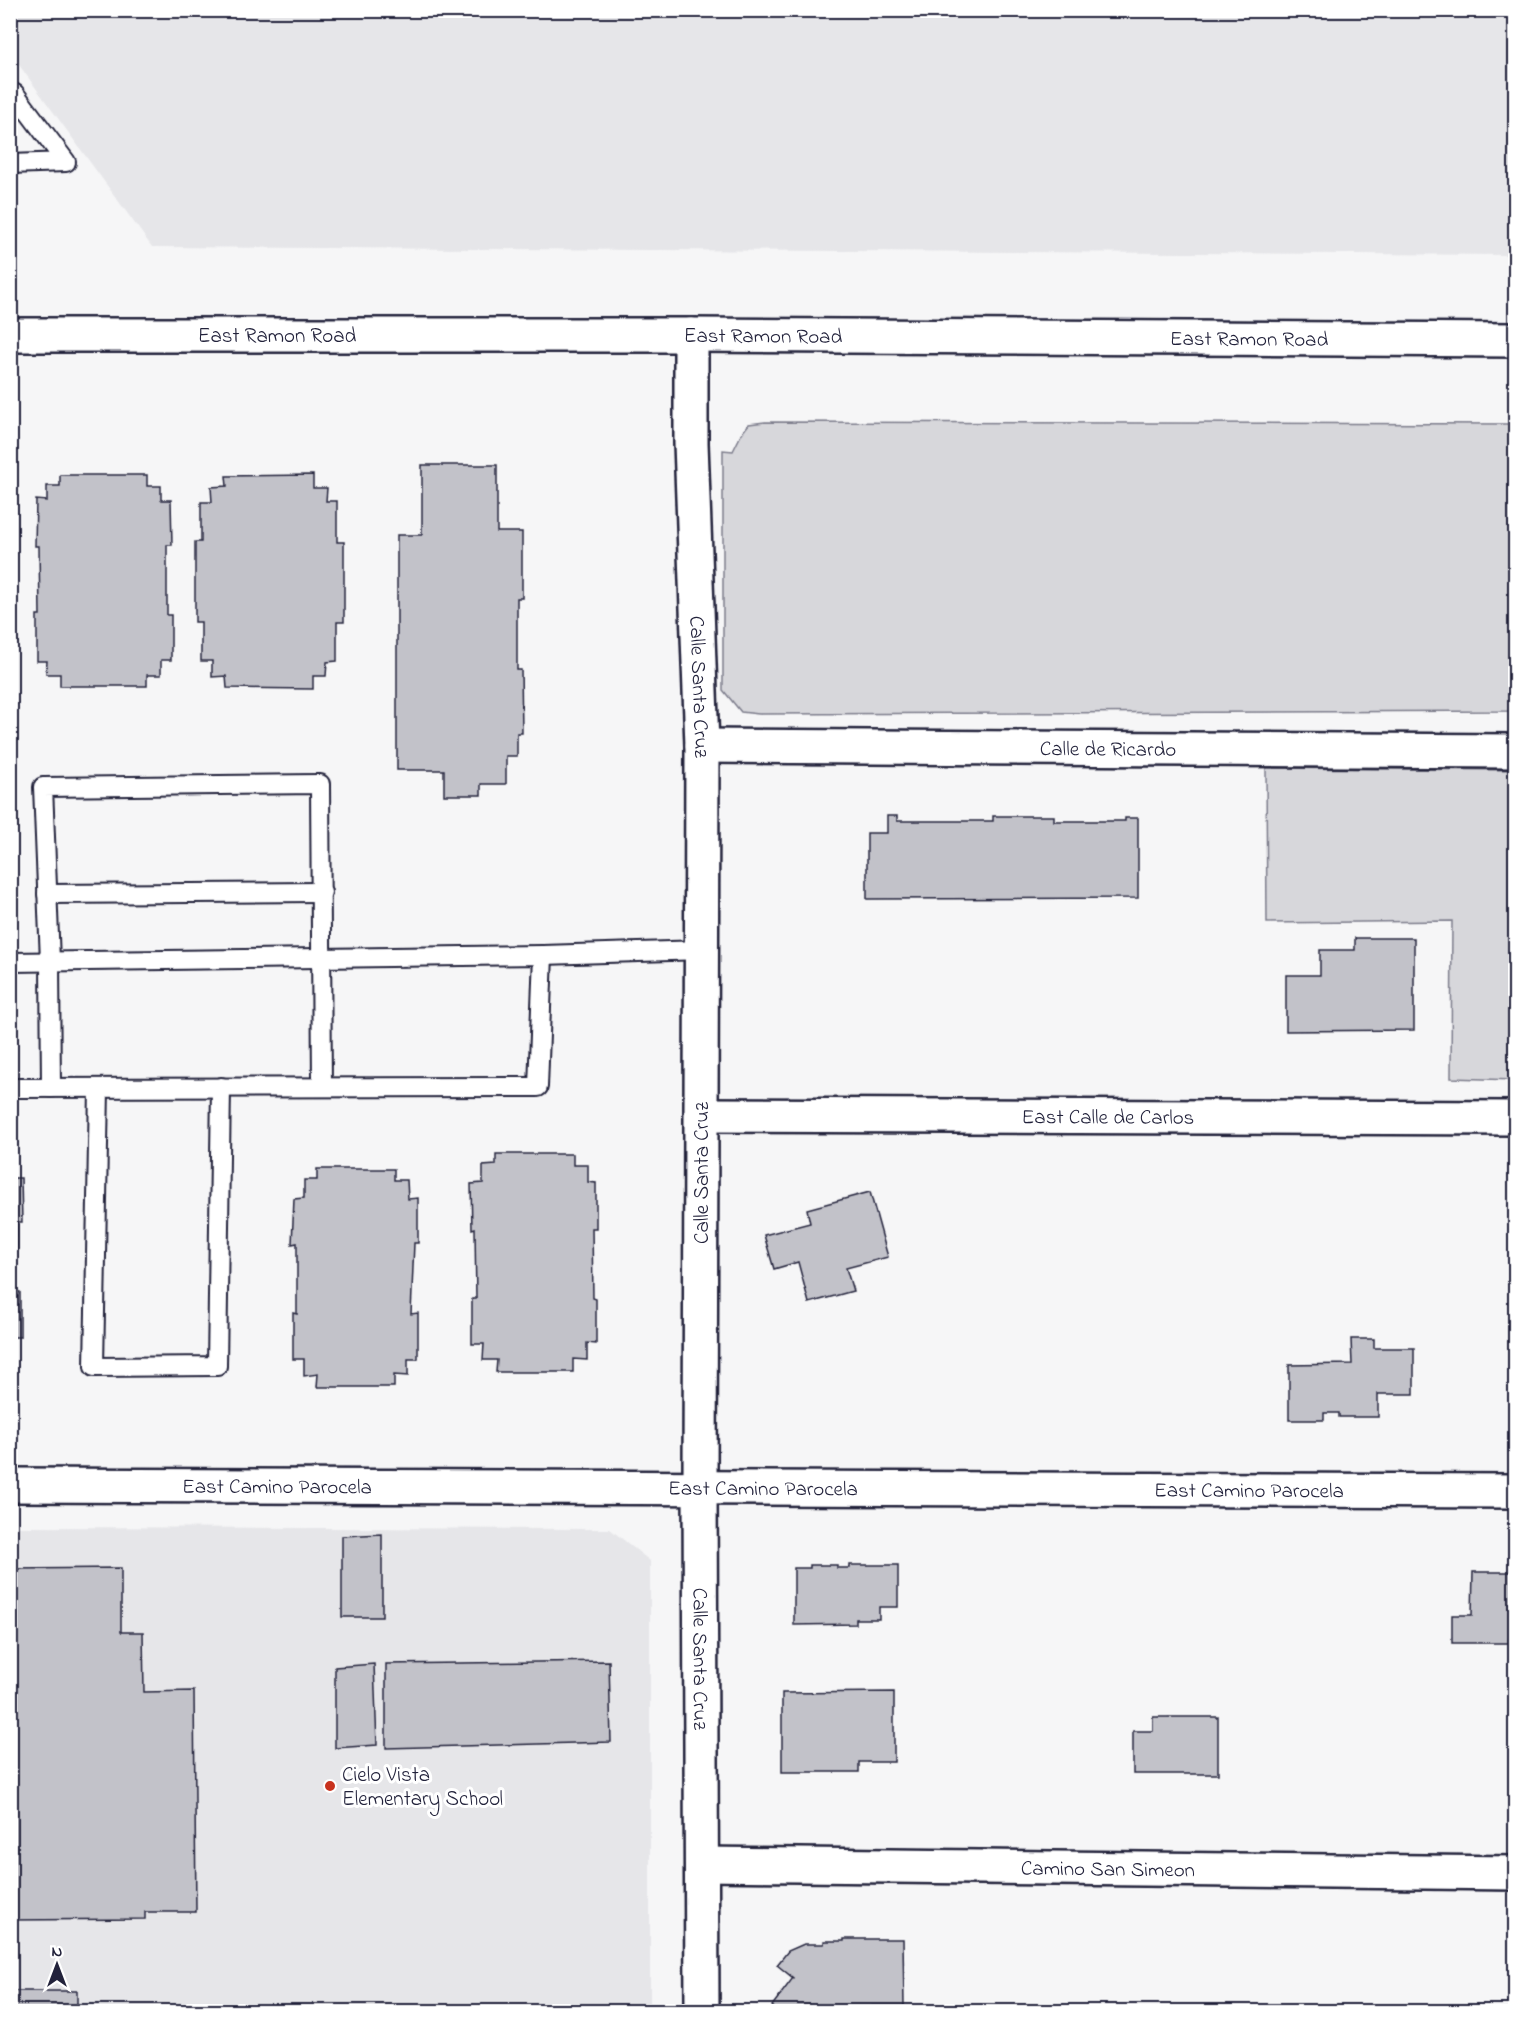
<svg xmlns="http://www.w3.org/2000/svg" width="1526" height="2022" viewBox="0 0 1526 2022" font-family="'Indie Flower',sans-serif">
  <rect width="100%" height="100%" fill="#f6f6f7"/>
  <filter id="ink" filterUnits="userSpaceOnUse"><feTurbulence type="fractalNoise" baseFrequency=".0167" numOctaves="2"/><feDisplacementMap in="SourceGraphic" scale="12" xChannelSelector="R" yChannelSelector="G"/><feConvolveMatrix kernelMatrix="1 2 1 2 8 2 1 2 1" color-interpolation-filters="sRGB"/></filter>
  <g filter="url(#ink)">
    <g fill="#e6e6e9">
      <path d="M10,11h1505v244l-1363,-8 -141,-193z"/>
      <path d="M11,1527l599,2 40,32v450l-639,1z"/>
    </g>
    <g fill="#d7d7db" stroke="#7c7c8b" stroke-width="1.5">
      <path d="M765,422l750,2v287l-756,3 -18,-2 -18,-22v-240l10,1 9,-18 7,-9z"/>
      <path d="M1266,768l249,2v310l-64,-2 1,-157 -185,2z"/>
    </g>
    <g fill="#c2c2c9" stroke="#22223b" stroke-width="1.5">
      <path d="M10,121l8,5v10l-1,6 -7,4z"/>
      <path d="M422,465h75v67h25v66h-5v72h4l1,63h-5v23h-11v28h-25v11h-37v-25h-47v-235h25z"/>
      <path d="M60,475h87v11h14v14h10l1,45h-5v70h4v45h-10v15h-14v11h-87v-12h-14l1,-13h-10v-46h3l-1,-69h-4l1,-46 11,1v-15h13z"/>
      <path d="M313,475v13h14l-1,13h11v41h7v80h-7v39l-10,1 -1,14h-13v13l-86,-1 -1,-12 -14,1v-16h-11v-39h-6v-80h6v-40h11l-1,-15 16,-1 -1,-10z"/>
      <path d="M887,816h10v5h96v-5h61v5h71v-3h13v80l-271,1v-66h20z"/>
      <path d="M1355,938h59v92l-128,1v-56h34v-25h35z"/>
      <path d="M496,1154h77v11h15v17l8,1v45h-4l1,70 3,1v45l-9,-1v17l-14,-1v13h-77l1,-12h-14l1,-16h-12v-45h4l-1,-71 -3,1 -1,-45 12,-1v-17l13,-1z"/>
      <path d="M317,1169h77v11h13l1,19 10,-1v45h-4l-3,71 7,-1v46h-10v17l-14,-1v12h-77l1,-13 -14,2v-17h-11v-46l4,1v-71l-5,1 2,-45 10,-1v-18h13z"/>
      <path d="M10,1178h11l1,44h-5v70h3v45h-10z"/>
      <path d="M870,1192l18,65 -42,11 7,23 -44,12 -11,-41 -24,7 -10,-34 46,-12 -3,-14z"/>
      <path d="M1351,1339h23v9h40v46h-36v23h-39v-4h-15v7h-35v-55l63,-1z"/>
      <path d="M382,1534v83h-40v-81z"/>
      <path d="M810,1565h27v3h12v-3h49v42h-19v12h-23v5l-62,1v-57h16z"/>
      <path d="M121,1568v64h22l1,60 50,-1 2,221h-51v7l-135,1v-351z"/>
      <path d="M1473,1572h43v67h-7v4h-57v-28h20z"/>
      <path d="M609,1661l2,81 -225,6v-84z"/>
      <path d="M374,1664l3,81 -42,3v-81z"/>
      <path d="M894,1692v70h-35v10h-77v-79z"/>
      <path d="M1153,1717h65v57h-85v-43h20z"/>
      <path d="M844,1939h59l1,67h-32l-5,6h-89l-6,-6 21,-28 -16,-13 11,-14 16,-7h20v-3h20z"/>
      <rect x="10" y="1991" width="67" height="21"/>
    </g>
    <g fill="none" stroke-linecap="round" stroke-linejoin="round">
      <g stroke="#22223b" stroke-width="22">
        <g id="service">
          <path d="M10,91l5,3 51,68 -56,2"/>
          <path d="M47,894l275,-2"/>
          <path d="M543,955l159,-5"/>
          <path d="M10,962l533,-7 -5,132 -528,1"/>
          <path d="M51,1088l-1,-127 -7,-174 277,-3 2,303"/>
          <path d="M99,1088l-5,279 123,-1 4,-279"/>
        </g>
      </g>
      <g stroke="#22223b" stroke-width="38">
        <g id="minor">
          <path id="s1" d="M691,335v108l11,303 -2,741 2,525"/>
          <path id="s2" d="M702,746l814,5"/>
          <path id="s3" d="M702,1115l814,3"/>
          <path id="s4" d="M10,1485l1506,6"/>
          <path id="s5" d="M702,1864l814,9"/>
        </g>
      </g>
      <g stroke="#22223b" stroke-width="38">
        <g id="primary">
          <path id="s6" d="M10,335h681l825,5"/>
        </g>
      </g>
      <use href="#service" stroke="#fff" stroke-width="18"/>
      <use href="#minor" stroke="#fff" stroke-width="33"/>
      <use href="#primary" stroke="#fff" stroke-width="33"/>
    </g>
  </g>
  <circle fill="#c8321e" stroke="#fff" stroke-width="2" cx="330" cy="1786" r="6"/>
  <g text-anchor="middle" stroke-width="6" stroke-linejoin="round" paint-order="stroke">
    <g font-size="21" fill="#22223b" stroke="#fff">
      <text dy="7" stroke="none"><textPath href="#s6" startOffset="267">East Ramon Road</textPath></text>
      <text dy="7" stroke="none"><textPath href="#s6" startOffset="753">East Ramon Road</textPath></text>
      <text dy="7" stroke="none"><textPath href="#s6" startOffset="1239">East Ramon Road</textPath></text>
      <text dy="7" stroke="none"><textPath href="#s1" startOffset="352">Calle Santa Cruz</textPath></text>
      <text dy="7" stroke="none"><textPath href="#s2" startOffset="406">Calle de Ricardo</textPath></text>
      <text dy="7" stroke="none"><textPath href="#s3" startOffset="406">East Calle de Carlos</textPath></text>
      <text transform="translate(701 1173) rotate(-90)" y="7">Calle Santa Cruz</text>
      <text dy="7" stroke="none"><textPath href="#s4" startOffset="267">East Camino Parocela</textPath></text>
      <text dy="7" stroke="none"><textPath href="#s4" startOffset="753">East Camino Parocela</textPath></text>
      <text dy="7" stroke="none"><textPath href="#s4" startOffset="1239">East Camino Parocela</textPath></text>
      <text dy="7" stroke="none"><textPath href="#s1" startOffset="1324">Calle Santa Cruz</textPath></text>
      <text dy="7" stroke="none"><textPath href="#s5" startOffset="406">Camino San Simeon</textPath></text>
    </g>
    <g font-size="21" fill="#22223b" stroke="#fff" text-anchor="start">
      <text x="342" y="1781">Cielo Vista<tspan x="342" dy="24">Elementary School</tspan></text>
    </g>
  </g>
  <rect width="1526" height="2022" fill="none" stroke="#fff" stroke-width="36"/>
  <rect x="18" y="18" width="1490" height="1986" fill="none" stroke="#22223b" stroke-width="2" filter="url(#ink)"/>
  <g transform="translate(57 1965)" stroke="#ffffff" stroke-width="4.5" paint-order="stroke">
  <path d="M0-4.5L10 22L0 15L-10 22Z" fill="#22223b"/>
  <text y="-9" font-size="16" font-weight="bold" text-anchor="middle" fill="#22223b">N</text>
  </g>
</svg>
